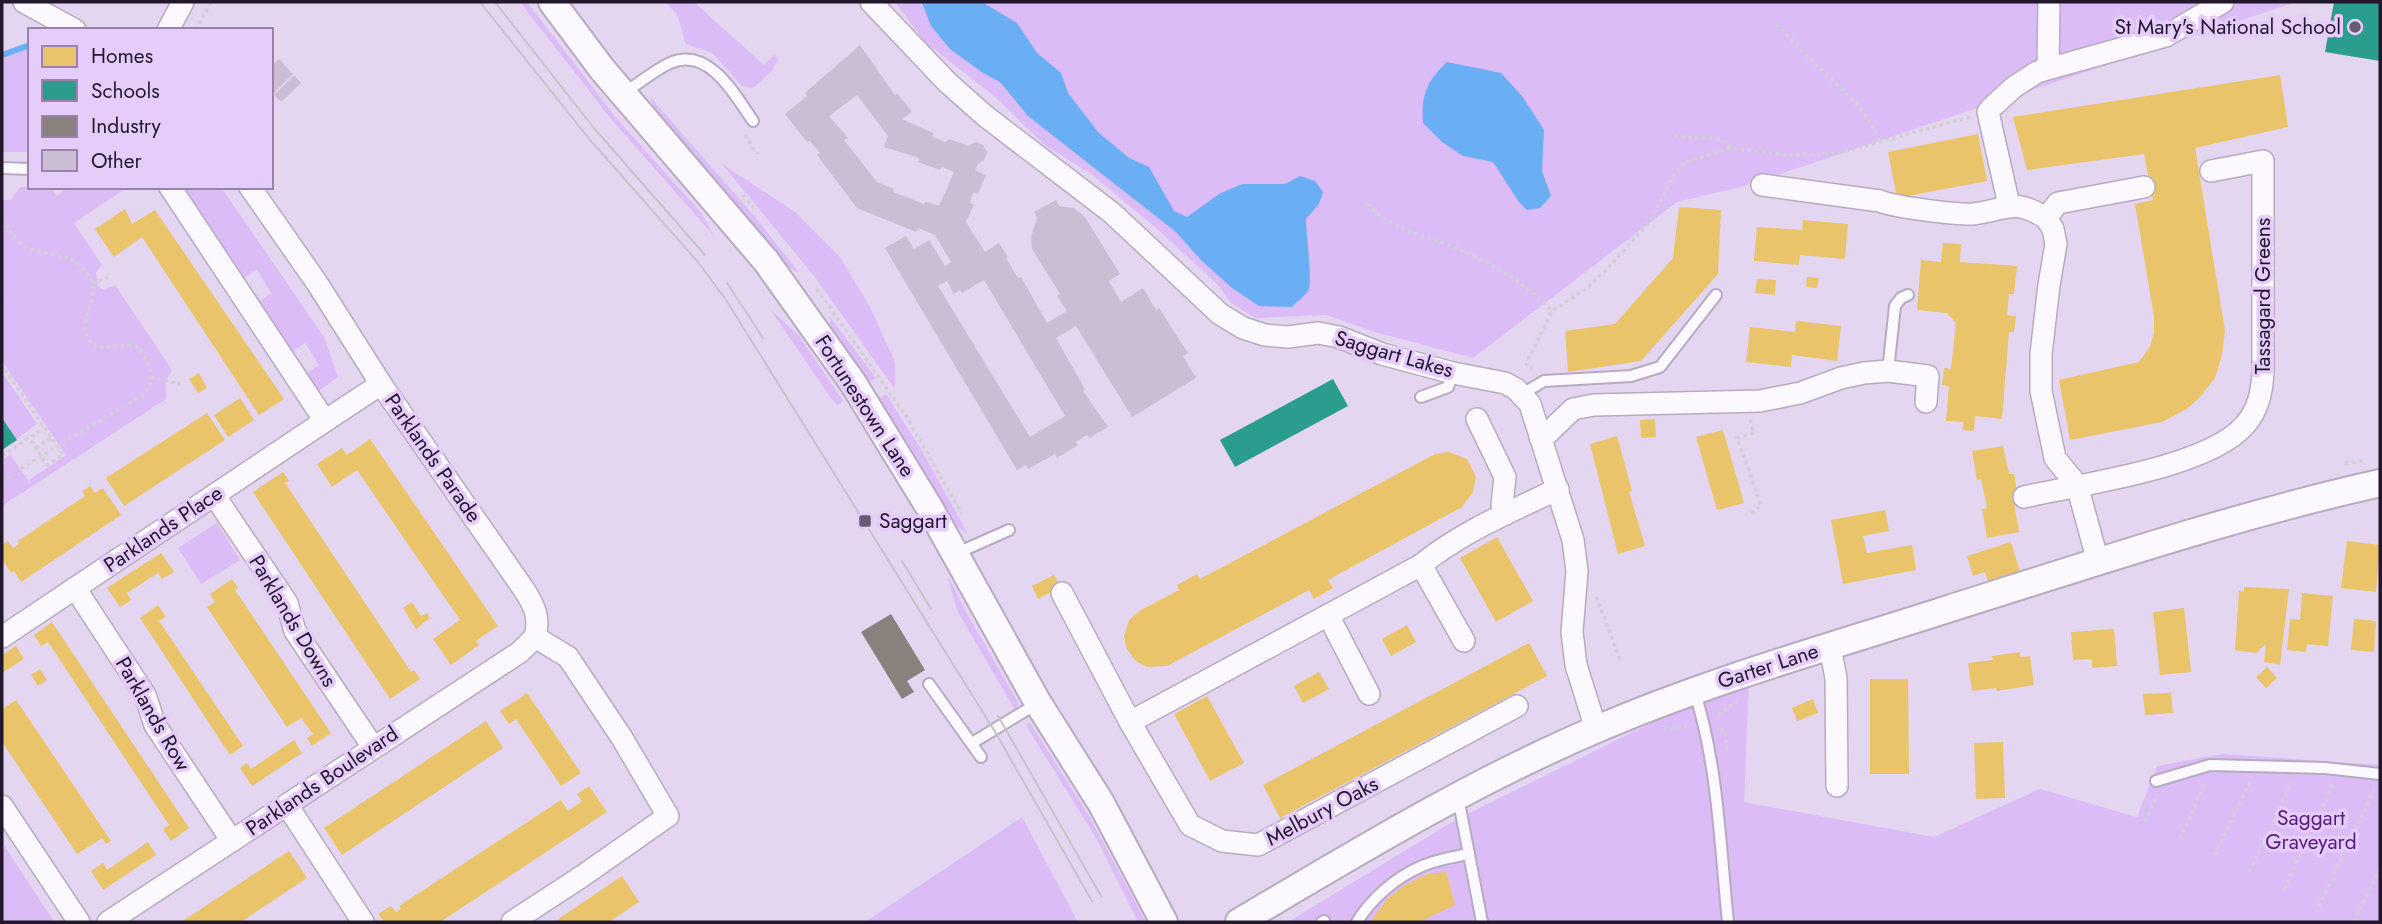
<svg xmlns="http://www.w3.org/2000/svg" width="2382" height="924" viewBox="0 0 2382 924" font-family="Jost,sans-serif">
  <rect width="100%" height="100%" fill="#e4d6f0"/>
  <g fill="#dcbcf7">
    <path d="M520,2h7l90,117 85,95 12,22 -103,-117z"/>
    <path d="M665,2h29l70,63 10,-10 4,4 -6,12 -19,17 -11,-2 -30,-33 -26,-9 -9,-30z"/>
    <path d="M895,2h1401l-555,185 -64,15 -204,156 -102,-27 -45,-16 -71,3 -24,-15 -14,-19 -61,-56 -65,-54 -45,-28 -51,-49 -70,-55z"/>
    <path d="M30,43v109h-28v-99z"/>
    <path d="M650,97l107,122 42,54 -16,-9 -129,-156z"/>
    <path d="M722,164l72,47 46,46 30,50 25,55v27l-81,-113z"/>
    <path d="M20,187h31l6,9 12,-9h59l-54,36 28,42 -6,8 2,13 7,4 10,-5 57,85 -6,11v18l-164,107v-46l8,-6 21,31 -2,-5 37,-25 -64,-94v-57l2,-2 -2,-2v-100h9z"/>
    <path d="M185,187h36l103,150 14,40 -20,15 -13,-18 14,-9 -14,-22 -14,9 -33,-50 13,-9 -14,-23 -15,9 -57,-87z"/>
    <path d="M770,309l29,27 44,65 -6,4 -7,-8z"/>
    <path d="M830,317l46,61 -10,6c-12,-19 -36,-44 -36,-67z"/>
    <path d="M2,372l35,52 -21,15 -14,-21z"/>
    <path d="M886,394l35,55 47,85 -7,-4 -9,-9 -75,-121z"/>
    <path d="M217,523l23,37 -39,24 -23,-36z"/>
    <path d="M949,578l17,34 53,92 -4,6 -57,-98 -10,-33z"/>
    <path d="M1749,681l-5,121 190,35 106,-48 97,28 20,-51 65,-12 158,11v157h-1092l169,-103 263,-130z"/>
    <path d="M1030,723l59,93 57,106h-8l-43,-86 -70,-112z"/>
    <path d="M1022,817l56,105h-213z"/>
    <path d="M2,842l52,80h-52z"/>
  </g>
  <g fill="#6aaef4">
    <path d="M922,2h60l35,21 20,30 24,20 7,20 30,39 31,26 20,9 25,44 13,6 32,-23 23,-10h43l15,-8 15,5 8,11 -4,12 -13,15c0,14 7,64 2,72 -4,6 -12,11 -16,16l-33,-1 -27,-18 -31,-28 -25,-28 -148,-116 -28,-34 -17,-9 -33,-24 -19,-23z"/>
    <path d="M1447,62l54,11 21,23 22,34 -2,41 9,25 -11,12 -13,2 -8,-8 -26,-40 -30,-6 -21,-14 -19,-19c-2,-27 3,-41 24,-61z"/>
  </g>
  <g fill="#e9c46a">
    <path d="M2280,75l8,52 -93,21 30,183 -3,24 -7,23 -14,18 -14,13 -25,13 -92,18 -11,-60 80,-18 11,-15 4,-15v-15l-19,-113 18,-4 -9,-46 -117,16 -14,-53z"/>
    <path d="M1978,134l9,47 -90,17 -9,-46z"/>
    <path d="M1679,207l42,3 -3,64 -77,87 -73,11 -3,-41 50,-7 58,-66z"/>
    <path d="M125,209l7,15 23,-14 129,189 -25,16 -117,-178 -28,20 -19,-28z"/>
    <path d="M1803,220l45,4 -3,35 -45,-4 -1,10 -45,-4 3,-34 45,3z"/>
    <path d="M1943,243l18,1 -1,18 57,4 -3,28h-5l-2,21 9,1 -2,16h-5l-7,87 -27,-3 -1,15 -11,-1v-8l-17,-1 3,-35 -7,-1 2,-17 7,1 5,-46 -9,-10 -30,-3 4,-50 20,2z"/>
    <path d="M1807,277l12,1 -2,10 -11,-1z"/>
    <path d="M1757,279l19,1 -1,15 -20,-2z"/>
    <path d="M1796,321l45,5 -4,35 -45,-6 -1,12 -45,-5 4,-35 45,5z"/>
    <path d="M199,373l8,15 -9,5 -9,-14z"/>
    <path d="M240,398l14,22 -26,17 -14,-22z"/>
    <path d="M207,413l18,27 -101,66 -18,-28z"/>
    <path d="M1655,419l1,18 -15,1 -1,-18z"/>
    <path d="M1723,430l21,73 -27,7 -21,-73z"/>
    <path d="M1617,436l15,55 -3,1 16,54 -27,8 -28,-110z"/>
    <path d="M370,439l128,187 -22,15 3,4 -28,20 -18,-26 27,-19 -103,-150 -25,17 -15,-23 25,-16 5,7z"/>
    <path d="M2003,446l6,28h5l5,29h-5l5,29 -32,6 -5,-29 5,-1 -6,-29 -4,1 -5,-29z"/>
    <path d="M1449,452l18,7 9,18 -3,15 -11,15 -134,73 5,8 -19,11 -5,-9 -142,76 -20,1 -11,-6 -9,-12 -3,-13 5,-16 12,-10 38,-20 -2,-5 20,-11 3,5 235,-125z"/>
    <path d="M283,472l6,9 -4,2 126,189 3,-2 6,9 -30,20 -137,-207z"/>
    <path d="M90,486l5,7 8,-5 18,27 -100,67 -7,-11 -3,2 -9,-14v-14l6,-4 5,7 6,-4 -1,-3 67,-45 -3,-5z"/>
    <path d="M1885,510l4,21 -26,5 4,17 45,-8 4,25 -73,14 -12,-64z"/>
    <path d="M1497,537l36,64 -37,21 -36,-64z"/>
    <path d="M2347,541l33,4 -4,47 -35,-4z"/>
    <path d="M2011,542l9,30 -32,9 -3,-9 -12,4 -6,-20z"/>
    <path d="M161,553l13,19 -12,7 -4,-6 -31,20 4,7 -11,7 -13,-19z"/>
    <path d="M1054,575l7,12 -23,12 -6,-13z"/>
    <path d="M232,579l6,9 -3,2 96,143 -19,13 -5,-8 6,-4 -12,-16 -14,9 -80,-120 8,-5 -5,-8z"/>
    <path d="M2244,587l45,2 -9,76 -16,-3 2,-18 -10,9 -21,-3 4,-59 5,1z"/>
    <path d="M2302,593l31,3 -5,50 -21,-2 -1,8 -19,-2 3,-31 10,1z"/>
    <path d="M412,602l9,14 6,-3 3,5 -14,11 -13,-21z"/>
    <path d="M158,605l8,12 -7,4 84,125 -13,9 -90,-137z"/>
    <path d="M2184,608l7,64 -31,3 -7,-63z"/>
    <path d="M2354,619l22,2 -2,31 -23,-2z"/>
    <path d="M52,622l137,206 -18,13 -8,-12 6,-4 -121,-183 -7,4 -7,-11z"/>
    <path d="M1407,625l9,17 -25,14 -9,-17z"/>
    <path d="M2114,629l3,37 -25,2v-9l-19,1 -2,-28z"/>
    <path d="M1529,643l18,33 -267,142 -17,-33z"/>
    <path d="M16,646l8,13 -22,14v-18z"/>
    <path d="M2020,652v5l10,-1 4,29 -37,6 -1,-3 -24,3 -4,-28 25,-3 -1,-4z"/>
    <path d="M2267,667l10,11 -11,10 -10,-11z"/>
    <path d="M40,669l7,11 -9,6 -7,-11z"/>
    <path d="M1319,672l10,17 -26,14 -9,-17z"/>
    <path d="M1870,679h38l1,95h-39z"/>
    <path d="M527,693l54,80 -20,13 -45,-67 -7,5 -9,-13z"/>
    <path d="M2171,693l2,20 -28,2 -2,-21z"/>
    <path d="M1207,696l37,67 -34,18 -36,-67z"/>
    <path d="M1813,699l5,14 -21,8 -5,-13z"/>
    <path d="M16,700l95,141 -5,3 -4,-6 -25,16 -75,-112v-33z"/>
    <path d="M486,721l17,27 -161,107 -18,-27z"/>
    <path d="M294,740l8,13 -50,33 -12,-18 7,-5 4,6z"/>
    <path d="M2003,742l2,56 -29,1 -2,-56z"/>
    <path d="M589,786l18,26 -167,110h-56l-6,-8 13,-8 5,6 5,-3 -2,-3 162,-106 7,11 14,-10 -5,-7z"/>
    <path d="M148,842l8,13 -53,35 -12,-19 12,-8 4,7z"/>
    <path d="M289,851l18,27 -66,44h-60z"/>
    <path d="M1446,872l9,33 -36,17h-49l17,-23 18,-14 22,-11z"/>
    <path d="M622,876l17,26 -30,20h-55z"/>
  </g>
  <g fill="#2a9d8f">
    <path d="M2334,2h46v59l-55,-9z"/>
    <path d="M1333,379l15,27 -113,61 -15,-27z"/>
    <path d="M2,418l15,22 -15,10z"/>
  </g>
  <path fill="#8a817c" d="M891,614l34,56 -18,11 7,11 -12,7 -41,-67z"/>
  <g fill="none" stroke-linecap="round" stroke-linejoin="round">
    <path stroke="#6aaef4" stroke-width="6" d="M2,55l28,-10"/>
  </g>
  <g fill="#cabdd4" fill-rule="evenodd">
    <path d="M860,45l35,50 2,-2 15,19 -10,7 31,14v4l12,5 5,-3 18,7 8,-4 7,3 4,7 -3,8 -6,4 -3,6 11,5 -8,19 -5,-1 -3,10 4,2 -8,17 19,30 14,-9 9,14 -2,1 12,20 3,-1 26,46 20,-12 -10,-15 3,-2 -28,-45 -1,-12 6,-19 -3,-6 22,-12 3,6 15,2 11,9 35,57 -11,7 12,21 22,-14 13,22 3,-2 29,45 -5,3 13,22 -64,39 -56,-91 -20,12 29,51 -2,2 25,36 -19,11 -2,-3 -11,7 2,3 -21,13 -2,-4 -27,15 -2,-4 -9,5 -132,-222 21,-12 8,13 15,-9 16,26 6,-4 -16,-27 -17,-7 -2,4 -59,-24 -40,-53 3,-2 -10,-12 -3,1 -22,-28 22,-18 -2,-3zM857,95l31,41 -4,11 35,11 -1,4 22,8 2,-3 12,5 -15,34 -13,-4 -2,2 -31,-12 1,-3 -17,-7 -33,-42 4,-2 -19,-22zM984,280l81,136 -35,21 -92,-151 9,-5 7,13 6,-4 2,3z"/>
    <path d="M279,59l14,15 -20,20 -2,-28z"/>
    <path d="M294,75l7,8 -20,19 -7,-7z"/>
  </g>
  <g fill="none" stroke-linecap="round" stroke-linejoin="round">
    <g stroke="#b6abc0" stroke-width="14">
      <g id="service">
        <path d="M623,94c15,-10 30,-23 47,-31 39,-17 65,32 83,58"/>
        <path d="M2,168l28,1"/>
        <path d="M1888,371l7,-65 6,-8 7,-3"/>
        <path d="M1522,394l22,-13 87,-5 29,-9 56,-72"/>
        <path d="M1421,397l27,-10 5,-14"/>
        <path d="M955,554l54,-24"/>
        <path d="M929,684l52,73"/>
        <path d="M1694,690c24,74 26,155 34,232"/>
        <path d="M972,743l66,-40"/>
        <path d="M2156,781l54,-16 115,3 55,6"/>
        <path d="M1458,797l24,125"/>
        <path d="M1322,922l2,-1"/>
        <path d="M1357,922c14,-23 38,-44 63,-55 15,-7 33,-10 49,-13"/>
      </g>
    </g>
    <g stroke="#b6abc0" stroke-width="24">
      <g id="minor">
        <path d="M24,2l51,28"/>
        <path d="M871,2l76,80 37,33 128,98 108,101 23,14 22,7 23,2 30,-4 21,4 43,17 71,19 52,10 11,6 14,15 43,136 4,31 -5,61 4,33 20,64"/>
        <path d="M168,30l15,-28"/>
        <path d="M2048,68l1,-66"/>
        <path d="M1762,185l118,16c13,6 78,14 93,13 34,-4 39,-17 73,4l12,-15 86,-16"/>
        <path d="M170,187l155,234 56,-37"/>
        <path d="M250,187l67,96 64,101 144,207c10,16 15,27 10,46"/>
        <path d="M2009,205l-21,-93 3,-4 23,-21 23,-15 129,-36 57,-34"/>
        <path d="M2046,218l7,11 3,15 -7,41 -8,69v37l14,67 22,27 21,77"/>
        <path d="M1477,419l28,58 -3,28 4,9"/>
        <path d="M1540,437l7,-3 26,-25 21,-4 166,-4 40,-8 41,-15 23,-5 24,-2 40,5 -2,26"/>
        <path d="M214,495l73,108 8,28 78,116"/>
        <path d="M2024,497c57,-13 182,-29 220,-71 15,-16 18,-35 19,-55v-210l-52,10"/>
        <path d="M1421,565l43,76"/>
        <path d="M75,588l70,107 10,30 77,116"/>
        <path d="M1062,593l68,129 60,103 32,16 36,4 259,-139"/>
        <path d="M1328,615l41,79"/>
        <path d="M2,637l323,-216"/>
        <path d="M1830,647l6,31 1,108"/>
        <path d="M1130,722l291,-157c40,-33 91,-54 137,-76"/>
        <path d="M287,805l76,117"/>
        <path d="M2,806l77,116"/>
        <path d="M108,922l412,-270 15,-15"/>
        <path d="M512,922l69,-45 87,-61 -46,-78 -54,-81 -33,-20"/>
      </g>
    </g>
    <g stroke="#b6abc0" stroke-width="30">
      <g id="tertiary">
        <path d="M552,2l50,67 164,192 87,122 76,124 109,196 63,100 63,119"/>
        <path d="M1239,922c117,-69 233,-140 358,-193 114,-49 233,-82 351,-120 143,-45 286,-93 432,-126"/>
      </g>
    </g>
    <g stroke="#d1ced5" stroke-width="3.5" stroke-dasharray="3.5 3.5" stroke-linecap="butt">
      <path d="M1776,24c17,17 33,34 50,50 24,24 40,34 53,68"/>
      <path d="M196,30l15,-28"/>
      <path d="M745,135l12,19"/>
      <path d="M1674,136l45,3 13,9"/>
      <path d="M65,187l1,3"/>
      <path d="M743,195l11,13"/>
      <path d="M1367,204c23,24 55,31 86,43 38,15 71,35 99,64"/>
      <path d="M2,219c6,8 14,24 24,28 24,12 44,1 62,28 18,27 -22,50 10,73l32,-3 7,2c13,14 21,35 5,49l-85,50 -55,-81"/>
      <path d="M92,283l17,-6"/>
      <path d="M817,289l89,127 56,98"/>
      <path d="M1533,370l-7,-6 26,-53 35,-23 20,-19 43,-48 23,-45 12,-14 47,-14 55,7 48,-1 135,-37"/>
      <path d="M151,377l29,7"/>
      <path d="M1750,420l4,13 -17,5 24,67 -11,10"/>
      <path d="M36,448l15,-10"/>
      <path d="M2,456l42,-28"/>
      <path d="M2345,463l19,-2"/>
      <path d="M21,469c12,-8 24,-15 36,-23l6,9 -16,10 -18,-27"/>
      <path d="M2,482l13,-8"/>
      <path d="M1596,597l25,64"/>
      <path d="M1718,715l19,-14"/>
      <path d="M1664,727l11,3 15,-5"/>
      <path d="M1720,729l5,2 2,22"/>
      <path d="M2145,821l13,-26"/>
      <path d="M2180,839l25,-56"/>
      <path d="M2215,855l35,-74"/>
      <path d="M2249,872l43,-90"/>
      <path d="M2284,889l49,-105"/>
      <path d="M2319,906l56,-118"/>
      <path d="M2354,922l26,-55"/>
    </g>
    <use href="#service" stroke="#fbf9fd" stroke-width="10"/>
    <use href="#minor" stroke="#fbf9fd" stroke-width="21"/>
    <use href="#tertiary" stroke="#fbf9fd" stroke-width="26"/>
    <g stroke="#c7c3cb" stroke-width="2">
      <path d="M480,2l110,138 108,122 28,38 268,430 98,171"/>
      <path d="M495,2l98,125 112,128"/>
      <path d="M727,283l36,55"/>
      <path d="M902,561l29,48"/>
      <path d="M998,716l103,180"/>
    </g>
  </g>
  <g fill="#675a71" stroke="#e5ccfb" stroke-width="2.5">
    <circle cx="2355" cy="27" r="7"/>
    <rect x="858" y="514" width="14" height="14" rx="3.5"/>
  </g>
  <g text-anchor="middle" stroke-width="7" stroke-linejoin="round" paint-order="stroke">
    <g font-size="21" fill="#23172c" stroke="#e5ccfb" text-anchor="end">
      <text x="2341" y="34">St Mary's National School</text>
      <text x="879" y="528" text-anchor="start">Saggart</text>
    </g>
    <g font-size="21" fill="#23172c" stroke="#e5ccfb">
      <text transform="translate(2263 296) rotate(-90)" y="7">Tassagard Greens</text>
      <text transform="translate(1394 354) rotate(16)" y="7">Saggart Lakes</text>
      <text transform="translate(865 406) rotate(57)" y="7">Fortunestown Lane</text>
      <text transform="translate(433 458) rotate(55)" y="7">Parklands Parade</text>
      <text transform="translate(163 529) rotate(-34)" y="7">Parklands Place</text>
      <text transform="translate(293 621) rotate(59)" y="7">Parklands Downs</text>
      <text transform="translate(1768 666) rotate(-18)" y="7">Garter Lane</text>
      <text transform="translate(153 714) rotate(60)" y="7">Parklands Row</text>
      <text transform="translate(322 781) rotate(-34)" y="7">Parklands Boulevard</text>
      <text transform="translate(1322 811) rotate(-28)" y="7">Melbury Oaks</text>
    </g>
    <g font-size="21" fill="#571c7b" stroke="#e5ccfb">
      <text x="2311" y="825">Saggart<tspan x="2311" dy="24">Graveyard</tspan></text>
    </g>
  </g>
  <rect width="2382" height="924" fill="none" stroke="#23172c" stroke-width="7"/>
  <rect x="28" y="28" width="245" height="161" fill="#e5ccfb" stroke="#9784a8" stroke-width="2"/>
  <rect x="42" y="46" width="35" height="21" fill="#e9c46a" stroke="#9784a8" stroke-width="2"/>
  <text x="91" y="63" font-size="21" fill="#23172c">Homes</text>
  <rect x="42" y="80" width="35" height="21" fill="#2a9d8f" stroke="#9784a8" stroke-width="2"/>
  <text x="91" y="98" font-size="21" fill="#23172c">Schools</text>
  <rect x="42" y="116" width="35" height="21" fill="#8a817c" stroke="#9784a8" stroke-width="2"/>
  <text x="91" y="133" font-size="21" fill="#23172c">Industry</text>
  <rect x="42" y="150" width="35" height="21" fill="#cabdd4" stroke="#9784a8" stroke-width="2"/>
  <text x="91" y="168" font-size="21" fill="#23172c">Other</text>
</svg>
